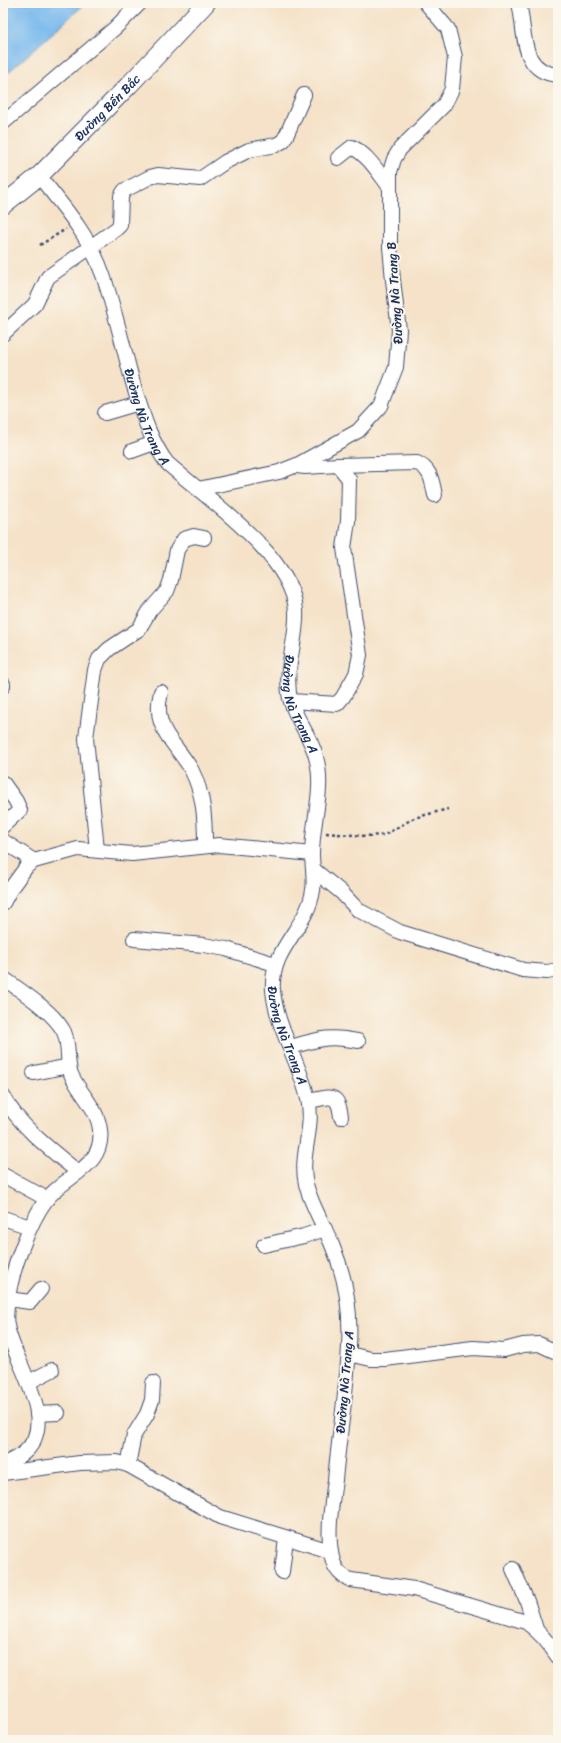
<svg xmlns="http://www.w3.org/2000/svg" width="561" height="1743" viewBox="0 0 561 1743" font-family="Sriracha,sans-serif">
  <rect width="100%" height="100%" fill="#fbf7ec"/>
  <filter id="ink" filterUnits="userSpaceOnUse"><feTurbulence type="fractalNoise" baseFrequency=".025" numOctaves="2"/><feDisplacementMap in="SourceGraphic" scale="8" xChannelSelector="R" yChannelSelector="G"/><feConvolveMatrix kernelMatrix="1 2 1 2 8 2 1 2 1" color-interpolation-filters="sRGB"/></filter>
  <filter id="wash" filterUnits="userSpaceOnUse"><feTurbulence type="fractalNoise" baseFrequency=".012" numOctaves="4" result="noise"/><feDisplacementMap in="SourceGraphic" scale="16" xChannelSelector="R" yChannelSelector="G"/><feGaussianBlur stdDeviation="0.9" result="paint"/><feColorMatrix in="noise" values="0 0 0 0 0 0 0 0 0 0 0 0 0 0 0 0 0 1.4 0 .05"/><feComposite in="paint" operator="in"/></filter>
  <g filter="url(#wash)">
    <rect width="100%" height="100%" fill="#f5e2c8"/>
    <path fill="#78b9ed" stroke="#4a74a6" d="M3,3h83l-83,74z"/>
  </g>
  <g filter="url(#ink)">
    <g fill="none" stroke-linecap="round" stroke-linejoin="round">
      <g stroke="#3c4a6e" stroke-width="16">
        <g id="minor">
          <path d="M519,3c7,28 0,69 39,72"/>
          <path d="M3,123l112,-95 25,-25"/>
          <path d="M338,158l14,-11c16,8 26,25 37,39"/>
          <path id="s1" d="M39,176c25,31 51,61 64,99 12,35 20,72 30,108 9,29 16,56 34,80 39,35 126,93 129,148 2,29 -14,62 -5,91 6,19 20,35 25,55 9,32 -4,64 -4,97 0,12 3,24 1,36 -5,38 -43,58 -40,100 3,37 27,73 35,109 7,29 -9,57 -2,85 5,21 18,41 26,61 14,32 19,67 17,101 -2,45 -10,89 -14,134 -3,23 -8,49 -4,72 2,14 7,23 20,28l63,9 112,33c14,10 23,21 32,35"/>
          <path d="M3,334l32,-30 13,-27 68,-48 4,-4 1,-29 4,-6 25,-13 8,-2 42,4 25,-17 24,-12 27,-5 7,-4 4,-7 17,-39"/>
          <path d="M105,413l34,-10"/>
          <path d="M132,451l22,-8"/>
          <path d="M338,465l79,-2c14,6 15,18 18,32"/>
          <path d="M198,489l81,-17 18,-7 61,-34 23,-25 15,-39 3,-37 -6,-50 -3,-33v-75l4,-13 6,-10 44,-44 8,-16 3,-32 -7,-28 -22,-26"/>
          <path d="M3,686v-2"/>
          <path d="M161,692c-1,6 -3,12 -2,18 0,24 23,41 33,61 12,24 13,48 13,75"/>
          <path d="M291,701l46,3 6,-7 13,-23 4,-19 -16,-107 4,-27 1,-42 -11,-14 -33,2 -8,-1"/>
          <path d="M3,783l13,18 4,9 -17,16"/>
          <path d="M3,841l31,20"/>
          <path d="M97,850l-11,-112 9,-68 4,-11 10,-10 30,-20 11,-19 17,-19 4,-11 6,-30 7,-11 10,-3 10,2"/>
          <path d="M314,870l27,22 17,18 42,22 123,38 24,2 11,-2"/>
          <path d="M3,903l8,-15 16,-22 7,-5 44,-12 54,5 87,-9 93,9"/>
          <path d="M134,939l70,6 22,4 49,15"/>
          <path d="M3,978c18,13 51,34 61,54 6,13 2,29 7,42 8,19 27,34 29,56 5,37 -35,45 -54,70 -17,23 -34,70 -38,98 -1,9 -3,19 -1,27 5,35 52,93 19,126 -6,6 -15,10 -23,13"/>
          <path d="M291,1047c28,-8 37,-12 67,-6"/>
          <path d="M34,1073l35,-7"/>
          <path d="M3,1096c17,31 48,54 75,76"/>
          <path d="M309,1101c21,-4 29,-10 32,16"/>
          <path d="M3,1175l44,24"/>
          <path d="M3,1218l27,9"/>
          <path d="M264,1245l40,-9 21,-7"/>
          <path d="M8,1299l22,3 11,-13"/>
          <path d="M349,1354l22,5h14l88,-11 31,2 19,-5 16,-1 15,7"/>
          <path d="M29,1382l23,-12"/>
          <path d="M37,1414l21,-1"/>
          <path d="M128,1465l6,-30 13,-21 5,-14 1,-17"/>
          <path d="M3,1473l77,-10 37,-1 11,3 92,52 110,34"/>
          <path d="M513,1569l14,32 9,28"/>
          <path d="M282,1572l4,-34"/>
        </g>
      </g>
      <g stroke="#3c4a6e" stroke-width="20">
        <g id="major">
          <path id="s2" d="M3,205l36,-29 90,-91 77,-82"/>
        </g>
      </g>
      <g stroke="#3c4a6e" stroke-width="2.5" stroke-dasharray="3 3" stroke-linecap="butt">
        <path d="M40,245l26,-16"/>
        <path d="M326,833l39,3 19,-1 30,-17 34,-9"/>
      </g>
      <use href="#minor" stroke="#fff" stroke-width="14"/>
      <use href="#major" stroke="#fff" stroke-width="18"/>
    </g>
  </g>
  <g text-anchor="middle" stroke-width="4" stroke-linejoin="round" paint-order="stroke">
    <g font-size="13" fill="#1b2f5e" stroke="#fbf7ec">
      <text dy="5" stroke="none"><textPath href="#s2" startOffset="143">Đường Bến Bắc</textPath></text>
      <text transform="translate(394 293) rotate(-94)" y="5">Đường Nà Trang B</text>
      <text dy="5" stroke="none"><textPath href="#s1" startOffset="267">Đường Nà Trang A</textPath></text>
      <text dy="5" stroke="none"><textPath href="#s1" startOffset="615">Đường Nà Trang A</textPath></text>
      <text dy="5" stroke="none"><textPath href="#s1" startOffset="962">Đường Nà Trang A</textPath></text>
      <text transform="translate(344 1382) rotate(-85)" y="5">Đường Nà Trang A</text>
    </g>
  </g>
  <rect width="561" height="1743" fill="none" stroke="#fbf7ec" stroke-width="16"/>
</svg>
